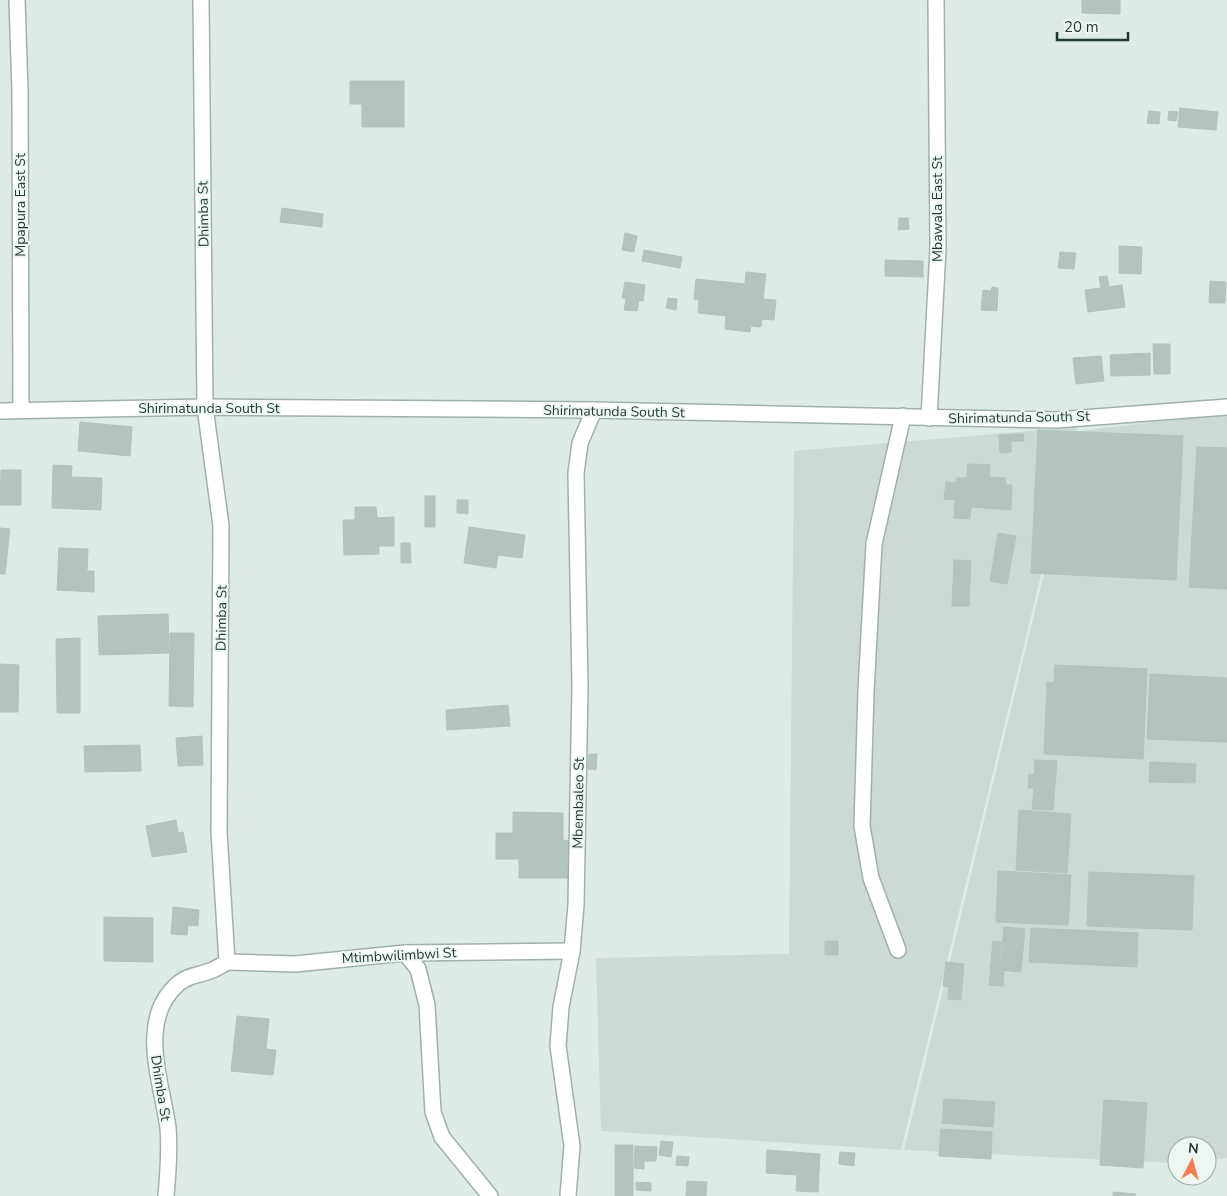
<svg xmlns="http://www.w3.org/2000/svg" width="1227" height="1196" viewBox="0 0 1227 1196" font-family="'Nunito Sans',sans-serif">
  <rect width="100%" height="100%" fill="#ddeae5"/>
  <g fill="#ccd9d4">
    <path d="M1227,413v745l-20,2v-14h-30v16l-5,1 -268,-13 174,-716 3,-3z"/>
    <path d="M1077,427l-176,723 -300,-19 -5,-173 193,-4 5,-503z"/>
  </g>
  <g fill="#b3c4be" stroke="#b0c3bc">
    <path d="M1082,0h38v14l-38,-1z"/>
    <path d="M350,81h54v46h-42v-23h-12z"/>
    <path d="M1180,108l38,4 -2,18 -38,-3z"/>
    <path d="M1149,111l11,1 -1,12 -12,-1z"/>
    <path d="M1169,111l9,1 -2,9 -8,-1z"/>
    <path d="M282,208l41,6 -1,13 -42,-5z"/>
    <path d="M899,218h9l1,11 -11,1z"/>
    <path d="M625,233l12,3 -3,16 -12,-2z"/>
    <path d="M1119,246l23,1 -1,27 -22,-1z"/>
    <path d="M644,250l38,7 -2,11 -38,-7z"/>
    <path d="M1060,252l16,1 -2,16 -16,-1z"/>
    <path d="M885,260l38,1v16l-38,-1z"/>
    <path d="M746,272l20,2 -3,25 13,1 -2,20 -12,-1 -1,8 -10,-1 -1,6 -25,-3 1,-13 -28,-3 1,-13 -5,-1 2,-20 49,5z"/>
    <path d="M1107,276l2,10 -8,2 -2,-11z"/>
    <path d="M1210,281l16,1 -1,21h-16z"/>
    <path d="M625,282l20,3 -2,16 -21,-3z"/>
    <path d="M1122,285l3,22 -37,5 -3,-22z"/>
    <path d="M992,287l6,1 -1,23 -16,-1 2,-20 8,1z"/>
    <path d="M668,298l9,1 -1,11 -10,-2z"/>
    <path d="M626,299l13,2 -2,10 -13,-1z"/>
    <path d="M1153,344h17v30h-16z"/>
    <path d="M1150,353v22l-39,1 -1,-21z"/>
    <path d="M1101,356l3,25 -28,3 -3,-26z"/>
    <path d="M80,422l52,5 -2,29 -52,-5z"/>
    <path d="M1038,430l145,6 -7,144 -145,-7z"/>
    <path d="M1023,434l1,7h-13v11l-11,1 -1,-18z"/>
    <path d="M1197,447l30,1v141l-38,-2z"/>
    <path d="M968,464l22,1 -1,12 17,1 -1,7h7l-1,25 -40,-3 -1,12 -16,-1 1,-18 -11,-1 2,-17 10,1v-5h11z"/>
    <path d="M53,465l19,1 -1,11 31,1 -1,32 -49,-2z"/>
    <path d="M1,470h20v35h-21z"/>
    <rect x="425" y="496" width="10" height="31"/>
    <path d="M457,500h11v14l-11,-1z"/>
    <path d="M355,507h21l1,11 17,-1v29h-15v8l-35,1 -1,-35h12z"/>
    <path d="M469,527l56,8 -3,23 -24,-3 -2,13 -32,-5z"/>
    <path d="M0,528l10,1 -5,45h-5z"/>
    <path d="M998,533l18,3 -9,48 -17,-3z"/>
    <path d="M401,543h9l1,20h-10z"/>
    <path d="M59,548l29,1 -1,22h7v21l-37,-2z"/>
    <path d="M954,560l17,1 -2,45h-17z"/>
    <path d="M168,614l1,39 -70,2 -1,-39z"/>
    <path d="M170,633h24l-1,74 -24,-1z"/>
    <path d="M80,638v75h-23l-1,-74z"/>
    <path d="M0,664l19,1 -1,47h-18z"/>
    <path d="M1055,665l92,4 -4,90 -99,-5 3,-72 7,1z"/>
    <path d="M1150,674l77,4v64l-80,-3z"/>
    <path d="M508,705l2,21 -63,4 -1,-20z"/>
    <path d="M202,736l1,29 -25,1 -2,-28z"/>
    <path d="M140,745l1,26 -56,1 -1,-26z"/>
    <path d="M589,754h8l-1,16 -8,-1z"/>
    <path d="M1035,760l22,1 -4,49 -21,-1 2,-21h-6l1,-14 5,1z"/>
    <path d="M1150,762l46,2 -1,19 -46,-1z"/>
    <path d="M1019,810l52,4 -4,59 -51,-3z"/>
    <path d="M513,812l50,1v27l8,1 1,37h-53v-19h-23v-26h17z"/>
    <path d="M176,820l2,13 5,-1 4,20 -35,5 -6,-31z"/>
    <path d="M998,871l73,4 -3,50 -72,-3z"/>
    <path d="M1089,872l105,4 -2,54 -105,-4z"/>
    <path d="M173,907l26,3 -1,16 -10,-1 -1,10 -16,-1z"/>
    <path d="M104,917l49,1v44l-49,-1z"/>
    <path d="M1004,927l21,2 -4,43 -21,-2z"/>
    <path d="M1031,928l107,5 -1,34 -108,-5z"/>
    <rect x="825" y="941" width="13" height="14"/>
    <path d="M993,941l8,1 -2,29 5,1 -1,14 -14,-1z"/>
    <path d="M946,962l18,2 -3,36 -13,-1 1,-12 -6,-1z"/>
    <path d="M237,1016l32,3 -3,30 10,1 -3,25 -42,-4z"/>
    <path d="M944,1099l51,3 -2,25 -51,-4z"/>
    <path d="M1104,1100l43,3 -4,65 -43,-3z"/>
    <path d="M941,1129l51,3 -1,27 -52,-3z"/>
    <path d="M661,1141l12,1 -2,15 -12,-2z"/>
    <rect x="615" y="1145" width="18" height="51"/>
    <path d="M635,1146l22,1 -1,14h-12v8l-10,-1z"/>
    <path d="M767,1150l53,4 -2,38 -22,-1 1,-16 -31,-2z"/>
    <path d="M840,1152l15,1 -1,13 -15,-2z"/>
    <path d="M677,1156l12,1 -1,9 -12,-1z"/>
    <path d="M687,1181l20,1 -1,14h-20z"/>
    <path d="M636,1182l15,1v8l-15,-1z"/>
    <path d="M1113,1192l23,2 -1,2h-22z"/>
  </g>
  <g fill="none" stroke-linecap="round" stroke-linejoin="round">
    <g stroke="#a0b1ac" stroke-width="18">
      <g id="minor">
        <path d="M17,0l3,91 1,319"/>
        <path d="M0,411l205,-4 389,3 462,10 171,-13"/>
        <path d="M929,418l9,-170 -2,-248"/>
        <path d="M898,950l-27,-72 -9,-52 4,-135 8,-147 29,-128"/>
        <path d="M405,953l13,16 9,36 6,107 9,25 48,59"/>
        <path d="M227,962l68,2 110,-11 167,-2"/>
        <path d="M166,1196c2,-22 4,-46 2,-68 -6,-46 -32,-109 11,-145 9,-8 21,-8 31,-12 6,-2 12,-6 17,-9l-8,-130 2,-306 -16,-119 -4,-407"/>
        <path d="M568,1196l4,-50 -14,-100 3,-39 11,-56 4,-46 4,-219 -4,-213 4,-30 14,-33"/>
      </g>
    </g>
    <use href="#minor" stroke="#fff" stroke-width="15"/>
  </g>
  <g text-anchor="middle" stroke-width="4" stroke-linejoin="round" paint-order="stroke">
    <g font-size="14" fill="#1f3933" stroke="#eef6f2">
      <text transform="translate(20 205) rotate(-90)" y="5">Mpapura East St</text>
      <text transform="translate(937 209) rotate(-90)" y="5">Mbawala East St</text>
      <text transform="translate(203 214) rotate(-91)" y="5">Dhimba St</text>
      <text x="209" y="413">Shirimatunda South St</text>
      <text transform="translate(614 411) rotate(1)" y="5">Shirimatunda South St</text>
      <text transform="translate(1019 417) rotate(-1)" y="5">Shirimatunda South St</text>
      <text transform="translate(221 618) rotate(-89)" y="5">Dhimba St</text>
      <text transform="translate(578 803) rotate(-89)" y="5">Mbembaleo St</text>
      <text transform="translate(399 955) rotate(-3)" y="5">Mtimbwilimbwi St</text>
      <text transform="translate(161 1088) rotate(81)" y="5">Dhimba St</text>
    </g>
  </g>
  <g transform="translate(1192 1161) rotate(6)"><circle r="24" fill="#eef6f2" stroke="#9baaa6"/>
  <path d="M0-4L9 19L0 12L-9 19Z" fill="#f47e51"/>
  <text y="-8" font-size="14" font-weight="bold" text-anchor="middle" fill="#1f3933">N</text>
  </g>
  <path d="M1057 32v8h71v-8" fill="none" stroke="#1f3933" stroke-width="2.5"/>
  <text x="1064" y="32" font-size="15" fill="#1f3933" stroke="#eef6f2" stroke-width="4" paint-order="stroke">20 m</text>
</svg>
